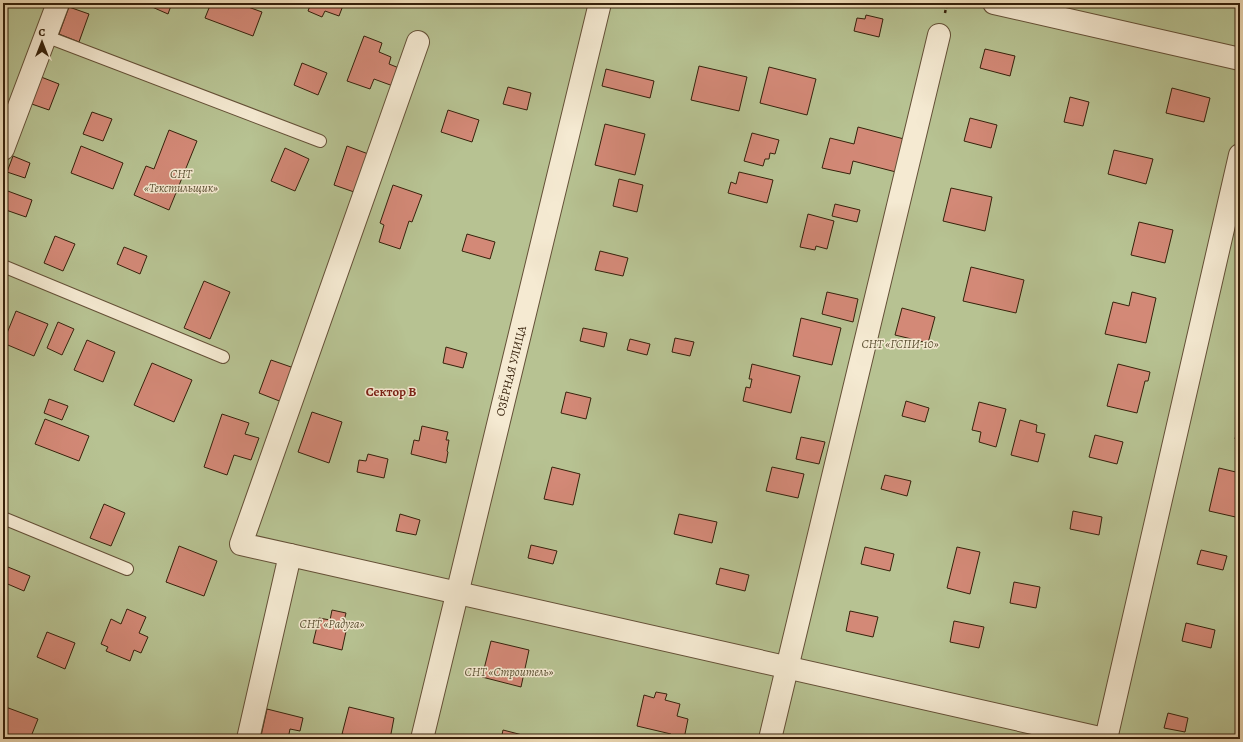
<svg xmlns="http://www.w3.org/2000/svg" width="1243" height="742" viewBox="0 0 1243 742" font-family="Alegreya,serif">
  <rect width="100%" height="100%" fill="#f0deba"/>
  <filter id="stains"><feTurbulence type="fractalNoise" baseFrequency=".005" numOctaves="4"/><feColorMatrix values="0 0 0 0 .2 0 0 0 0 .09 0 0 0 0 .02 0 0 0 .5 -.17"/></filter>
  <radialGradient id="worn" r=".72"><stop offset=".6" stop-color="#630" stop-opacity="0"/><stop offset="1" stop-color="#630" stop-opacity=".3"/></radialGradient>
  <rect fill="#b7c292" stroke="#76724e" x="3" y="3" width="1237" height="736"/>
  <g fill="#d38977" stroke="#36210b">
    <path d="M143,3h29l-4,11z"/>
    <path d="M211,3h26l25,9 -9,24 -48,-18z"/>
    <path d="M311,3h33l-5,13 -14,-5 -3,6 -14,-6z"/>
    <path d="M69,7l20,7 -10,28 -20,-8z"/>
    <path d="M866,15l17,4 -4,18 -25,-6 3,-13 8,1z"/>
    <path d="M364,36l18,7 -3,9 12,5 -2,7 10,4 -6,18 -19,-7 -4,10 -23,-8z"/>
    <path d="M985,49l30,7 -5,20 -30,-8z"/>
    <path d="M302,63l25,10 -9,22 -24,-10z"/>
    <path d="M699,66l48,11 -8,34 -48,-11z"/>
    <path d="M769,67l47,12 -9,36 -47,-12z"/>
    <path d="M606,69l48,12 -4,17 -48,-12z"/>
    <path d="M36,75l23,9 -10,26 -23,-8z"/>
    <path d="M508,87l23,6 -4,17 -24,-6z"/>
    <path d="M1172,88l38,10 -6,24 -38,-9z"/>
    <path d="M1070,97l19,5 -6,24 -19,-4z"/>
    <path d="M448,110l31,10 -7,22 -31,-10z"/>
    <path d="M92,112l20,7 -9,22 -20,-7z"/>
    <path d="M970,118l27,7 -6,23 -27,-7z"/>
    <path d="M605,124l40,10 -10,41 -40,-10z"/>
    <path d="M858,127l46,12 -8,33 -43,-11 -3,13 -28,-6 8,-30 24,6z"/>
    <path d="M169,130l28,11 -28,69 -35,-15 12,-29 8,3z"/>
    <path d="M752,133l27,7 -4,14 -5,-1 -1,6h-4l-2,7 -19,-5z"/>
    <path d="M81,146l42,17 -10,26 -42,-16z"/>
    <path d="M347,146l24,9 -14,38 -23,-8z"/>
    <path d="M285,148l24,11 -14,32 -24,-10z"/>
    <path d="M1114,150l39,9 -7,25 -38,-10z"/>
    <path d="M13,156l17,7 -5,15 -18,-6z"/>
    <path d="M739,172l34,8 -6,23 -39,-10 3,-11 5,2z"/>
    <path d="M619,179l24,6 -6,27 -24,-6z"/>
    <path d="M393,185l29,10 -10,27 -3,-1 -9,28 -21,-7 5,-17 -4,-2z"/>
    <path d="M951,188l41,9 -7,34 -42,-10z"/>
    <path d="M5,190l27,10 -6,17 -23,-8v-13z"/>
    <path d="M835,204l25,6 -3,12 -25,-6z"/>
    <path d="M808,214l26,7 -7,28 -11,-3 -1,4 -15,-3z"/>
    <path d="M1139,222l34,8 -8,33 -34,-8z"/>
    <path d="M467,234l28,8 -5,17 -28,-8z"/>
    <path d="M55,236l20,8 -12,27 -19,-8z"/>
    <path d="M124,247l23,9 -7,18 -23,-10z"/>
    <path d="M600,251l28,7 -5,18 -28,-6z"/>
    <path d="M971,267l53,13 -8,33 -53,-12z"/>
    <path d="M204,281l26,11 -20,47 -26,-11z"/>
    <path d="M827,292l31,7 -5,23 -31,-8z"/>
    <path d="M1132,292l24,6 -10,45 -41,-9 8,-32 16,4z"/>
    <path d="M902,308l33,9 -7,26 -33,-8z"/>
    <path d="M16,311l32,13 -14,32 -31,-13z"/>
    <path d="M801,318l40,10 -9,37 -39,-9z"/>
    <path d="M58,322l16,7 -12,26 -15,-7z"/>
    <path d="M583,328l24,5 -3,14 -24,-6z"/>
    <path d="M675,338l19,4 -4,14 -18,-4z"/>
    <path d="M630,339l20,5 -3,11 -20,-5z"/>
    <path d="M87,340l28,12 -12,30 -29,-12z"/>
    <path d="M446,347l21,6 -4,15 -20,-5z"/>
    <path d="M271,360l23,8 -12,34 -23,-9z"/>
    <path d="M152,363l40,17 -18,42 -40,-17z"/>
    <path d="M752,364l48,12 -9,37 -48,-12 3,-14 4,1 2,-9h-3z"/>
    <path d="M1118,364l32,8 -2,9h-3l-8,32 -30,-7z"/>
    <path d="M566,392l25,6 -5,21 -25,-6z"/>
    <path d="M49,399l19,7 -6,14 -18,-7z"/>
    <path d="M906,401l23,7 -4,14 -23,-6z"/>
    <path d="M979,402l27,7 -10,38 -17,-5 2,-10 -9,-2z"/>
    <path d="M312,412l30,10 -13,41 -31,-11z"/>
    <path d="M222,414l27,9 -4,11 14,4 -8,22 -17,-5 -7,20 -23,-8z"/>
    <path d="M1240,416v25l-5,-2z"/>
    <path d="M45,419l44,17 -10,25 -44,-17z"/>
    <path d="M1020,420l17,5 -1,7 9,2 -7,28 -27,-7z"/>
    <path d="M422,426l26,6 -2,8h3l-2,11 1,1 -2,11 -35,-9 3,-14 5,1z"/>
    <path d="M1095,435l28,7 -6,22 -28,-7z"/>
    <path d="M801,437l24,5 -6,22 -23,-5z"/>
    <path d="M368,454l20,5 -4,19 -27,-6 2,-12 7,1z"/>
    <path d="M552,467l28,7 -7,31 -29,-6z"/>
    <path d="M772,467l32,7 -6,24 -32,-7z"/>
    <path d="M1219,468l21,5v45l-31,-7z"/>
    <path d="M885,475l26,6 -4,15 -26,-7z"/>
    <path d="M104,504l21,9 -14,33 -21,-8z"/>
    <path d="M1073,511l29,6 -3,18 -29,-6z"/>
    <path d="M400,514l20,6 -4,15 -20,-4z"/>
    <path d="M679,514l38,8 -5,21 -38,-9z"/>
    <path d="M531,545l26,6 -4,13 -25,-6z"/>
    <path d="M179,546l38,15 -13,35 -38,-14z"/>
    <path d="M865,547l29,7 -4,17 -29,-7z"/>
    <path d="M957,547l23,5 -10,42 -23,-6z"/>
    <path d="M1201,550l26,6 -4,14 -26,-6z"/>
    <path d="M3,565l27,11 -6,15 -21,-9z"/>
    <path d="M720,568l29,7 -4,16 -29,-7z"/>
    <path d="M1014,582l26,5 -4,21 -26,-5z"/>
    <path d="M127,609l19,8 -7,16 9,4 -7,16 -7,-3 -4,11 -24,-10 2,-4 -7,-3 10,-25 10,5z"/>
    <path d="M332,610l14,3 -2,8 4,1 -6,28 -29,-7 6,-25 11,2z"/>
    <path d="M850,611l28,6 -5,20 -27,-6z"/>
    <path d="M954,621l30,6 -5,21 -29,-6z"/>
    <path d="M1186,623l29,7 -4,18 -29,-7z"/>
    <path d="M47,632l28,11 -10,26 -28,-12z"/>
    <path d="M491,641l38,9 -8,37 -39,-10z"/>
    <path d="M656,692l11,2 -2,6 15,4 -3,12 11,3 -4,20h-14l1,-5 -34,-8 7,-31 10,3z"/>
    <path d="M3,706l35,13 -8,20h-27z"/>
    <path d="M349,707l45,11 -4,21h-25l-23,-5z"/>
    <path d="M267,709l36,9 -3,13 -10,-2 -2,10h-16l-11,-3z"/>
    <path d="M1168,713l20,5 -3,14 -21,-4z"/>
    <path d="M503,730l35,9h-37z"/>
  </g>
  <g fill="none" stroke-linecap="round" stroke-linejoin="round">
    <g stroke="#645037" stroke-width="14">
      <g id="service">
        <path d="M45,36l275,105"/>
        <path d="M3,266l220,91"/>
        <path d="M3,518l124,51"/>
      </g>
    </g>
    <g stroke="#645037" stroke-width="24">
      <g id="minor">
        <path d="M994,3l246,56"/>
        <path d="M3,149l55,-146"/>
        <path d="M290,555l-49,-11 177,-502"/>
        <path d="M248,739l42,-184 814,184"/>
        <path d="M422,739l178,-736"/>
        <path d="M770,739l169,-704"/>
        <path d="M1106,739l134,-584"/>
      </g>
    </g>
    <path stroke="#36210b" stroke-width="2.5" stroke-dasharray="3 2" stroke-linecap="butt" d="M945,13l2,-10"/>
    <use href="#service" stroke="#f5ead2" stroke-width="12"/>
    <use href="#minor" stroke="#f5ead2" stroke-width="22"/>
  </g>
  <g text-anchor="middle" stroke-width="3" stroke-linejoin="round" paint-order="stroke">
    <g font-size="12" font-style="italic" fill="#5d5134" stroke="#f5ead2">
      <text x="181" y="178">СНТ<tspan x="181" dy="14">«Текстильщик»</tspan></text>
      <text x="900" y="348">СНТ «ГСПИ-10»</text>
      <text x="332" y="628">СНТ «Радуга»</text>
      <text x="509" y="676">СНТ «Строитель»</text>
    </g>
    <g font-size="12" fill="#36210b" stroke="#f5ead2">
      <text transform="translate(511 371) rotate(-76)" y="4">ОЗЁРНАЯ УЛИЦА</text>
    </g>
    <g font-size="13" font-weight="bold" fill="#7a1f14" stroke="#f5ead2">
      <text x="391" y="396">Сектор В</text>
    </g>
  </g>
  <rect width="1243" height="742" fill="none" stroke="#f0deba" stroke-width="16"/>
  <rect x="4" y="4" width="1235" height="734" fill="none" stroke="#36210b" stroke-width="2"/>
  <rect x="8" y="8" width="1227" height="726" fill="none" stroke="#36210b"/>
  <g transform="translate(42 42)" stroke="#f5ead2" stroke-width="3" paint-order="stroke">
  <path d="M0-3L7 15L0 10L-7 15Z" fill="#36210b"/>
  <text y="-6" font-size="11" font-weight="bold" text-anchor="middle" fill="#36210b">С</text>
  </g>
  <rect width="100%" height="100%" filter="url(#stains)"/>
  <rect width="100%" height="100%" fill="url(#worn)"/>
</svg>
